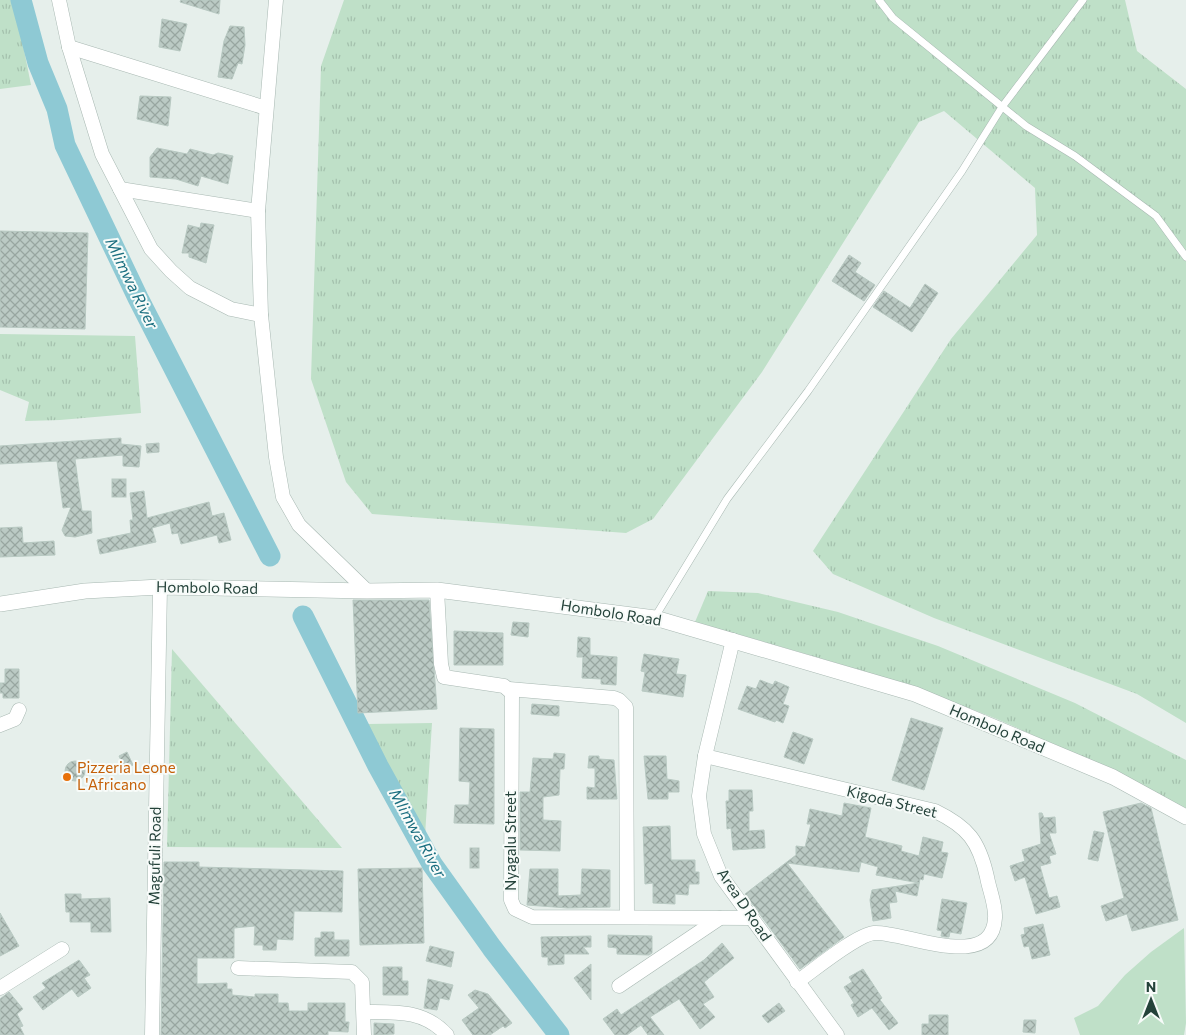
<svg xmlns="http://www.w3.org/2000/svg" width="1186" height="1035" viewBox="0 0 1186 1035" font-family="Commissioner,sans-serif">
  <defs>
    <pattern id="grass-tufts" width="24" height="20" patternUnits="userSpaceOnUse" patternTransform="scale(1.25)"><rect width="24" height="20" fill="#bfe0c8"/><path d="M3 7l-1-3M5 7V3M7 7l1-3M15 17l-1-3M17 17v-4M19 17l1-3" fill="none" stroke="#a4c1ad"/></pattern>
    <pattern id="building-cross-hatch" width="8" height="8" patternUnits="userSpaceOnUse" patternTransform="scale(1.25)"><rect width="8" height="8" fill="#bbcac4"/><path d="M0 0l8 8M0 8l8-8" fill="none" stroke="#98a6a0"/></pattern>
  </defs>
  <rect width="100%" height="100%" fill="#e6efeb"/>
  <g fill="url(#grass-tufts)">
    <path d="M0,0h14l17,85 -31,4z"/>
    <path d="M344,0h781l12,51 49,38v634l-49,-29 -203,-76 -101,-44 -20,-23 138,-212 86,-104 -2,-47 -91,-77 -25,11 -157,250 -109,147 -27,14 -254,-19 -26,-32 -35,-103 10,-313z"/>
    <path d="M0,334l135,2 6,77 -81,7 -35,1 4,-19 -29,-12z"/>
    <path d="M708,591l50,2 80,19 100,34 137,57 111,57v52c-70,-35 -139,-74 -212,-102 -91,-36 -186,-61 -279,-88z"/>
    <path d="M172,649l170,199 -175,-1z"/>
    <path d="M432,723l-7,113 -58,-112z"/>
  </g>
  <path fill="#bfe0c8" d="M1184,928l2,95 -2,12h-104l-6,-17 24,-12 27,-31 26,-23z"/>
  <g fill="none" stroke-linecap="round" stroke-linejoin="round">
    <g stroke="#8ec9d4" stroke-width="21">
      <path d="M21,0l17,63 19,46 8,36 73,153 132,258"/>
      <path d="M303,616l75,150 54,98 60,84 67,87"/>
    </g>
  </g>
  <g fill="url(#building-cross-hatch)" stroke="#b8c9c2">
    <path d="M181,0h39l-1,14 -39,-12z"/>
    <path d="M162,19l25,5 -7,27 -21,-4z"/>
    <path d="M230,26l14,1 1,18 -3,19 -4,-1 -6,16 -14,-2 6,-36z"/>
    <path d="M140,96l31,1 -3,29 -31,-7z"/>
    <path d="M157,148l30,6 3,-5 23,6 5,-2 15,3 -5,28 -27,-8 -3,10 -22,-7 -26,-2v-20z"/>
    <path d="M201,223l13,2 -8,38 -17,-6v-4h-7l6,-28 12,3z"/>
    <path d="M0,231l88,2 -3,96 -85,-2z"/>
    <path d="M849,255l12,8 -6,9 20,13 -11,16 -32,-20z"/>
    <path d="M925,284l13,9 -26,39 -39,-25 11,-16 26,17z"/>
    <path d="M121,438v6l20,2 -2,21 -16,-1v-11l-48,4 7,52h9l1,22 -17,4 -10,-1 -3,-6 9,-23 -8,1 -6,-47 -57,3v-18z"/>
    <path d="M159,443v9l-12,1 -1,-9z"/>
    <rect x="112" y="479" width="14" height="18"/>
    <path d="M144,491l3,27 62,-16 3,14 12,-3 7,27 -12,3 -2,-8 -36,9 -3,-11 -6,1 -2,-11 -18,5 4,14 -56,12 -3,-14 34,-7 -1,-13h3l-3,-27z"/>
    <path d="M22,527l1,16 31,-2 1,14 -55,2v-29z"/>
    <path d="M353,600h76l8,109 -79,4z"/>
    <path d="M513,622l16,1 -1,14 -17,-2z"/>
    <path d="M454,631l49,2v32h-49z"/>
    <path d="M578,637l12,1v17l27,2 -1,28 -15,-1v-5l-19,-1 1,-21h-6z"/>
    <path d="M644,654l35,5 -3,15 10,1 -3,22 -41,-6 3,-19 -4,-1z"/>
    <path d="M5,669h14v29h-16v-5h-3v-10h5z"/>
    <path d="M760,680l13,5 2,-4 14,6 -6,17 6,2 -6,17 -7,-3 -1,2 -37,-13 9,-23 9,3z"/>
    <path d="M532,704l27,2v10l-28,-2z"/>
    <path d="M911,718l32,10 -19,62 -32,-10z"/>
    <path d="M460,728l34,1v95l-40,-1 1,-18h14l1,-23 -11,-1z"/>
    <path d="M793,732l20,7 -9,25 -20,-7z"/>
    <path d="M127,752l6,13 -8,4 -6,-13z"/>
    <path d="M554,753l11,1 -1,15h-4l-1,26 -16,2v23l18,1 -1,30 -40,-1v-58h10l3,-34 20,1z"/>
    <path d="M589,756h10v3l15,1 3,39h-30v-12l8,1v-20h-7z"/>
    <path d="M644,756h22l1,23 12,2v11h-11v7h-20z"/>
    <circle cx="75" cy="771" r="10"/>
    <path d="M729,790h23l1,21h-4v20l15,-1 1,18 -32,2 -2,-22 -4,1 -1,-28h3z"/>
    <path d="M844,803l27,5 -6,29 37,9 -1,5 18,5 4,-19 20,5 -2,10 7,1 -6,25 -18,-4 -1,6 -3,-1 -3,17 -22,-5 2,11 -8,1 2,15 -18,3 -3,-21 2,-10 47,-7 -43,-8 2,-8 -17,-5 -2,10 -72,-9 57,74 -44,32 -55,-75 51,-39v-9l9,1 6,-23h-4l3,-15 32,7z"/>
    <path d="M1141,803l10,5 27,112 -46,11 -5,-17 -21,7 -5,-15 23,-8 -21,-86z"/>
    <path d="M1039,813h3l2,5 11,-1 1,16h-7l7,21 -7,2 2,7 -11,3 9,32 8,-2 3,11 -24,7 -11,-37 -10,4 -5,-15 15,-5 -3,-11 19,-6z"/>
    <path d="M670,826l1,34h24v12h4v12h-10l-1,11 -13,-1v10l-22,-1v-20l-8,1 -2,-57z"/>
    <path d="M1094,831l10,2 -6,28 -10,-2z"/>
    <rect x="470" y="848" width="9" height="20"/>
    <path d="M164,862h35v5l144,4 -1,41 -48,-1 -1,29 -16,-1 -1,11h-13v-5h-9l1,-19 -21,2v30h-37v26l30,-1v6h5v6l23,2v-3h23v9h10l1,8h19v-8h37v19h4l-1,10 -20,-1v4h-167z"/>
    <path d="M422,868l2,75 -64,2 -2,-76z"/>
    <path d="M530,869h28v27l23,-1 1,-26 28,1v37l-42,1 -41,-3z"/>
    <path d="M65,894h16v5l29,-1 1,34h-20v-10h-21v-10h-4z"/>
    <path d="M942,899l25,4 -6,31 -11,-2 -1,5h-4l-4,-1 1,-5 -5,-1z"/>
    <path d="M0,913l19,33 -19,10z"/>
    <path d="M1043,924l7,31 -18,4 -3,-13 -5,1 -3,-12 4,-1 -1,-6z"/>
    <path d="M321,932h13v8h15v16h-34v-18h6z"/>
    <path d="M608,935l44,1v17l-3,2 -32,-1v-6l-9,-1z"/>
    <path d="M591,936v11h-8l6,7h-25v10l-16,1v-8h-6l-1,-20z"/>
    <path d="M722,943l12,15 -30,24 10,15 -11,7 12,13 -15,12 -21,-30 -29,18 14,18h-16l-7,-10 -14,10h-12l-12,-16 14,-10 4,6 83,-55z"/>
    <path d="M430,946l24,6 -3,15 -25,-6z"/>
    <path d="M79,960l11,15 -6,3 7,10 -13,9 -6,-8 -29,21 -10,-13 13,-9 -4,-5z"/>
    <path d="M591,964v36l-17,-22z"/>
    <path d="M383,967h19v14h6v14h-25z"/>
    <path d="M863,969l19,29 -2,2 18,23 -9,7 -17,-22 -14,9 -7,-12 3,-2 -10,-16 8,-5 -3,-5z"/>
    <path d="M428,979l25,6 -4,15 -9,-2 -3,12 -13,-2z"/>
    <path d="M475,990l13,4 24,29 -7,5 -2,-2 -13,9h-17l-11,-15 17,-12 -11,-13z"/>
    <path d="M9,992l14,17 -6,5 6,12 -3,1 4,8h-24v-36z"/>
    <path d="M779,1003l6,8 -17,12 -6,-7z"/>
    <path d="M929,1015h19v20h-26v-11h7z"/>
    <path d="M1024,1020h12l-1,13 -12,-1z"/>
    <path d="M374,1023l20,1v10l-20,1z"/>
  </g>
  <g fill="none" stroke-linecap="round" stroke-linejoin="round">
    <g stroke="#a8b8b2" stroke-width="8">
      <g id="service">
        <path d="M879,0l14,18 133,108 49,30 81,60 30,41"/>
        <path d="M655,617l72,-118 81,-108 154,-220 40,-64 81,-107"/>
      </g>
    </g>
    <g stroke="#a8b8b2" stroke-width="15">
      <g id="minor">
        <path d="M59,0l10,47 33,107 49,95 20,22 19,17 41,21 30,6"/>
        <path d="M276,0l-18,211 3,104 15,142 7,40 16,28 68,66"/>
        <path d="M69,47l197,61"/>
        <path d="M120,189l138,22"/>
        <path d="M437,590l4,74 3,13 60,9 8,7 -1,207 4,9 17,8 220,1"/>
        <path d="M733,640l-28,116 -6,40 5,38 17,42 116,159"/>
        <path d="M509,689l105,9 5,2 7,7 1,209"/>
        <path d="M0,725l15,-6 4,-9"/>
        <path d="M705,756l230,55c33,16 44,30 52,66 2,12 9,28 8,41 -3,56 -94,12 -121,15 -18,2 -60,37 -77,49"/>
        <path d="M238,968l114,4 10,10 2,53"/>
        <path d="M619,986l101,-68"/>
        <path d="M0,988l62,-39"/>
        <path d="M365,1012c32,0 59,-2 82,23"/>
        <path d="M152,1035l8,-448"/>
      </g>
    </g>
    <g stroke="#a8b8b2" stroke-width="16">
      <path id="tertiary" d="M0,604l85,-13 75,-4 207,4 70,-1 218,28 260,76 198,83 73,40"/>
    </g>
    <use href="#service" stroke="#fff" stroke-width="7"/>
    <use href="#minor" stroke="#fff" stroke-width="14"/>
    <use href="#tertiary" stroke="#fff" stroke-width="15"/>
  </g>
  <circle fill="#e8710a" stroke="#f7fbf9" stroke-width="2" cx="67" cy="777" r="5"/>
  <g text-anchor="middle" stroke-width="4" stroke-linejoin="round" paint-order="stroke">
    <g font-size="15" fill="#24423a" stroke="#f7fbf9">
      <text transform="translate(207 588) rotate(1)" y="5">Hombolo Road</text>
      <text transform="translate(611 613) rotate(9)" y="5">Hombolo Road</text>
      <text transform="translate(997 729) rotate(23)" y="5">Hombolo Road</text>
      <text transform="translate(892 802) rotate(14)" y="5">Kigoda Street</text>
      <text transform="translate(511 841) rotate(-90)" y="5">Nyagalu Street</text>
      <text transform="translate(155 856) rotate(-89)" y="5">Magufuli Road</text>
      <text transform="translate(744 905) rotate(56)" y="5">Area D Road</text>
    </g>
    <g font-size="15" fill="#c56008" stroke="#f7fbf9" text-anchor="start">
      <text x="77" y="773">Pizzeria Leone<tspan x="77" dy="17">L'Africano</tspan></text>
    </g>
    <g font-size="16" font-style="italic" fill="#1c6f80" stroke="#f7fbf9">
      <text transform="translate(132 283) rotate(64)" y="6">Mlimwa River</text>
      <text transform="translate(418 833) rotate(61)" y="6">Mlimwa River</text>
    </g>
  </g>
  <g transform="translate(1151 1000)" stroke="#f7fbf9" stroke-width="4" paint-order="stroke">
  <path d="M0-4L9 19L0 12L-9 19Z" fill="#24423a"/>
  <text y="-8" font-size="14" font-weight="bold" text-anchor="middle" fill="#24423a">N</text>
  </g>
</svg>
